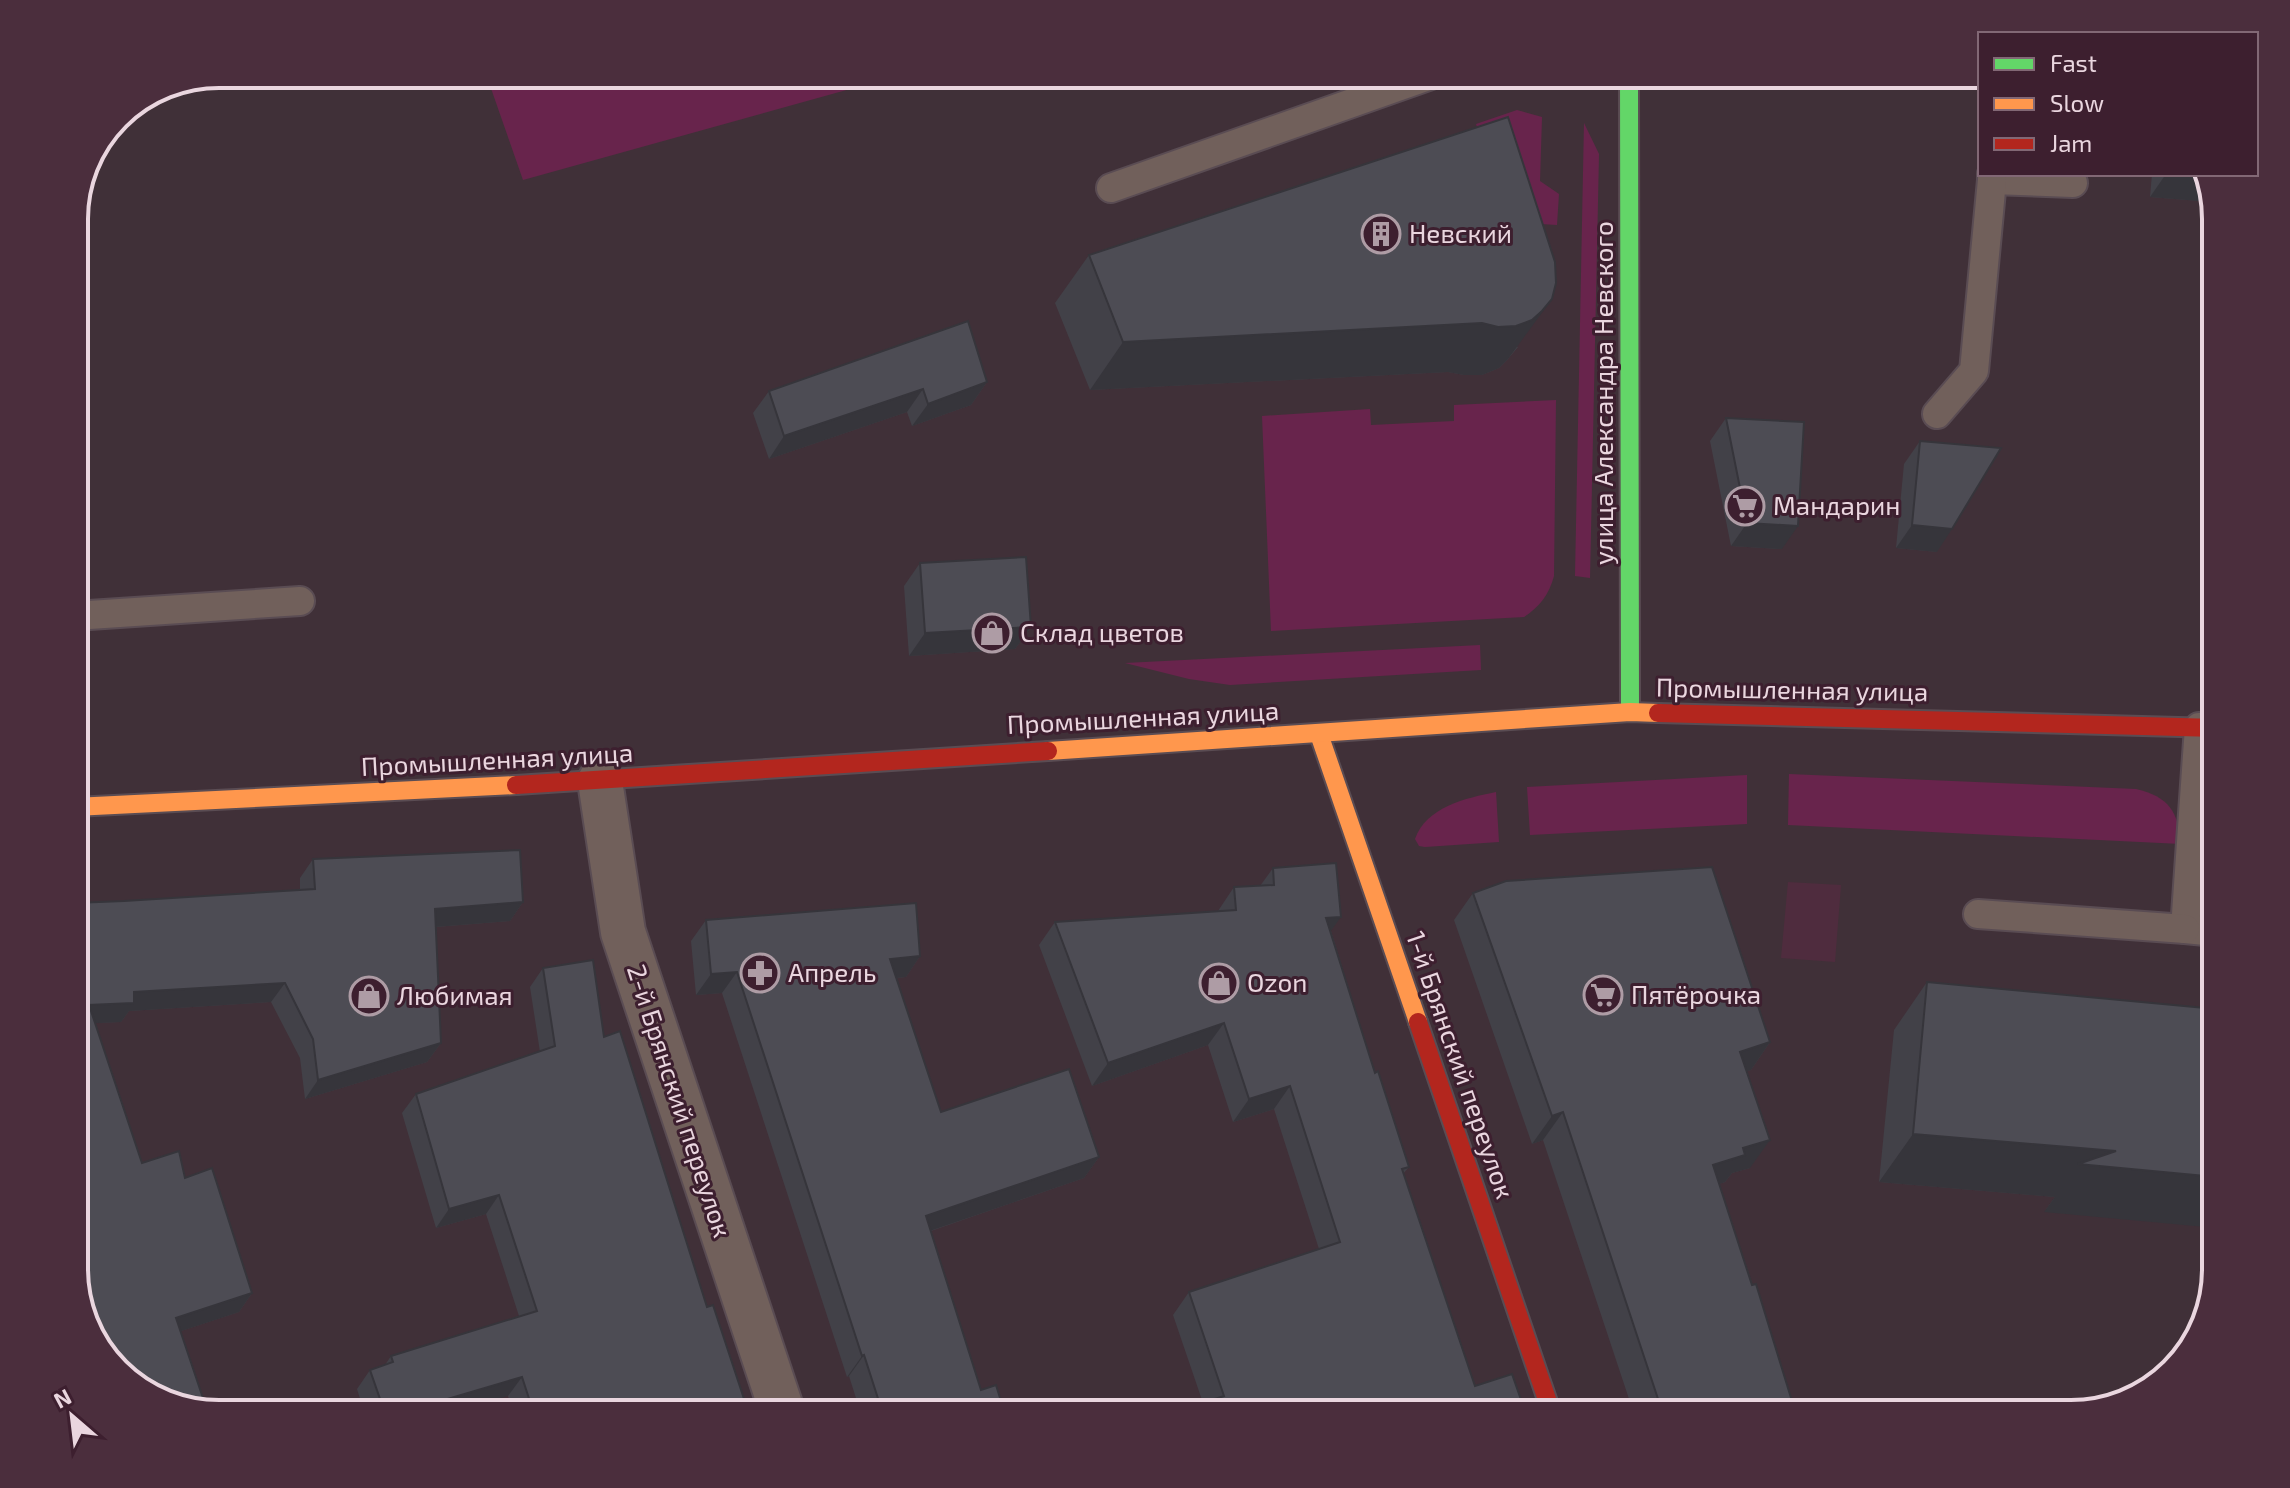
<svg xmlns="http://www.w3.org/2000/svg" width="2290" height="1488" viewBox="0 0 2290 1488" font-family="'Exo 2',sans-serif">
  <rect width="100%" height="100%" fill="#403038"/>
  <path fill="#4f2c3e" d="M1788,882l53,3 -6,77 -54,-4z"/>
  <g fill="#68244c">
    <path d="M486,74h418l-381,106z"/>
    <path d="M1517,110l25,7 -2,64 19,13 -2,31 -49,-3 -32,-98z"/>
    <path d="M1584,123l15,31 -9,424 -15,-2z"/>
    <path d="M1556,400l-2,176c-5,19 -15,31 -30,41l-253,14 -9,-215 108,-7 1,16 83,-4v-16z"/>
    <path d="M1480,645l1,25 -251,15 -41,-6 -64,-16z"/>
    <path d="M1789,774l347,15c33,8 42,22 45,55l-393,-19z"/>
    <path d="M1747,775v49l-217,11 -3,-48z"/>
    <path d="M1496,792l3,50 -74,5 -6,-1 -4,-7c11,-32 51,-41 81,-47z"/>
  </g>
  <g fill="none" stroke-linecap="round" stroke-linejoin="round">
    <g stroke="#5a4c53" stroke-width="32">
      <g id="lane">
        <path d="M1992,174v6l81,3"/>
        <path d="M1111,188l323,-114"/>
        <path d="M1937,414l37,-43 18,-191"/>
        <path d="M74,616l226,-15"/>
        <path d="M2199,727l-14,202 31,3"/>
        <path d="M1978,914l207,15"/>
      </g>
    </g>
    <g stroke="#5a4c53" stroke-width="48">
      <path id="street" d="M600,781l23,151 160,482"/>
    </g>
    <g stroke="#5a4c53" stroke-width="22">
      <path id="fast" d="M1629,74l1,638"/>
    </g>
    <g stroke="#5a4c53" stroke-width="22">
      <g id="slow">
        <path d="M1319,734l99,288"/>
        <path d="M1048,751l582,-39 28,1"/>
        <path d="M74,807l442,-22"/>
      </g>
    </g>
    <g stroke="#5a4c53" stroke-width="22">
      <g id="jam">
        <path d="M1658,713l558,15"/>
        <path d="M516,785l532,-34"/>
        <path d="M1418,1022l134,392"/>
      </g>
    </g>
    <use href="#lane" stroke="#71605b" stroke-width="28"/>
    <use href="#street" stroke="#71605b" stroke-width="44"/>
    <use href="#fast" stroke="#63d668" stroke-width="18"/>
    <use href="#slow" stroke="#ff974d" stroke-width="18"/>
    <use href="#jam" stroke="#b3261e" stroke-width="18"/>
  </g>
  <g fill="#424148">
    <path d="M2152,174h52l8,28 -62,-5z"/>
    <path d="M1089,255l429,92 -10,12 -9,9 -17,7h-18l-16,-3 -358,18 -35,-87z"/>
    <path d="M987,382l-16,23 -59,21 -5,-14 -138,47 -16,-46 16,-22z"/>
    <path d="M1726,418l56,131 -51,-3 -21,-105z"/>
    <path d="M1920,441l17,111 -41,-4 8,-84z"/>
    <path d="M920,563l111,64 -16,22 -106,7 -5,-70z"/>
    <path d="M313,859l210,43 -13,19 -74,6 5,116 -14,19 -122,37 -5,-41 -29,-56 -142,9 -8,11 -26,1 47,140 43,15 67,115 -13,19 -58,19 -42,59 -65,-487 50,-2 176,-11v-12z"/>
    <path d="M1273,868l58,63 44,142 34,94 -6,7 72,212 51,28 -323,-11 -30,-88 16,-23 130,-43 -45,-140 -41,13 -25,-77 -116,41 -53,-141 16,-23 163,-11 16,-24 26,-1z"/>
    <path d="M1473,893l297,149 -19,28 -4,1 3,97 -18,5 -7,9 -6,2 77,230h-162l-91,-274 -11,4 -78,-224z"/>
    <path d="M706,920l214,36 -14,21 -9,1 44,134 158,45 -15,21 -153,53 50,159 24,24h-144l-12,-38 -2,1 -125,-384 -26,2 -5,-54z"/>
    <path d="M543,968l61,69 145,377h-235l-6,-18 -146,9 -5,-16 13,-19 15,-5 6,-9 128,-40 -33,-102 -50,14 -34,-115 14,-19 124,-42 -10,-65z"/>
    <path d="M1927,982l289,27 -172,203 11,-15 -176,-15 15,-152z"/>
  </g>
  <g fill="#36353b">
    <path d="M2166,174h38l8,28 -62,-5z"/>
    <path d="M1552,299l-44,60 -9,9 -17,7h-18l-16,-3 -358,18 33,-48 359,-19z"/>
    <path d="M987,382l-16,23 -59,21 16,-22z"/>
    <path d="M923,389l-16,23 -138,47 15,-23z"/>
    <path d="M1747,523l51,3 -16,23 -51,-3z"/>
    <path d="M1912,525l40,4 -15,23 -41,-4z"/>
    <path d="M1031,627l-16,22 -106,7 16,-23z"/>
    <path d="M523,902l-13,19 -88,7 13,-19z"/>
    <path d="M1341,917l-16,22 1,-21z"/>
    <path d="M920,956l-14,21 -31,3 15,-21z"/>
    <path d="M737,972l-15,21 -26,2 15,-21z"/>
    <path d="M285,983l-14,19 -142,9 -8,11 -45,2 13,-19 45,-13z"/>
    <path d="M1224,1023l-16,22 -116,41 16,-23z"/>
    <path d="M1770,1042l-19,28 -30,10 19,-28z"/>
    <path d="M441,1043l-14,19 -122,37 13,-19z"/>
    <path d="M1290,1086l-16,23 -41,13 16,-23z"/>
    <path d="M1563,1112l-20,28 -11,4 20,-28z"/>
    <path d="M1913,1134l203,17 100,26v51l-172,-16 11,-15 -176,-15z"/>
    <path d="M1770,1140l-20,28 -18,5 -7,9 -31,11 19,-28 30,-17z"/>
    <path d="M1099,1157l-15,21 -172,59 14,-21z"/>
    <path d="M499,1195l-13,19 -50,14 13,-19z"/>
    <path d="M252,1293l-13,19 -76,25 13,-19z"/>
    <path d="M864,1355l-15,21 -2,1 15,-21z"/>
    <path d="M522,1377l-14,19 -59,18h-44l2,-3z"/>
  </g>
  <g fill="#4d4c54" stroke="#36353b" stroke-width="2">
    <path d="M1508,117l47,145 1,21 -4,16 -10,12 -10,9 -16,6 -18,1 -16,-4 -359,19 -34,-87z"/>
    <path d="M968,321l19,61 -59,22 -5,-15 -139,47 -15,-45z"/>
    <path d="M1726,418l78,4 -6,104 -51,-3z"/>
    <path d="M1920,441l81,7 -49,81 -40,-4z"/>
    <path d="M1026,557l5,70 -106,6 -5,-70z"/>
    <path d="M520,850l3,52 -88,7 6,134 -123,37 -5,-41 -28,-56 -151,9v11l-45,2 53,158 37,-12 6,27 27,-10 40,125 -76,25 31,92 -68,-20 -46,-49 -19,-63v-375l50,-2 191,-12 -2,-30z"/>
    <path d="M1336,863l5,54 -15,1 49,155 3,-2 31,96 -7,2 73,217 37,-12 14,40h-357l55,-18 -35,-104 151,-50 -50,-156 -41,13 -25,-76 -116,40 -53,-141 181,-12 -2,-23 40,-2 -1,-17z"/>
    <path d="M1712,867l58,175 -30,10 30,88 -27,8 2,7 -32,10 39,120 4,-1 40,130h-133l-100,-302 -11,4 -79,-223 33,-12z"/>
    <path d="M916,903l4,53 -30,3 51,153 128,-43 30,88 -173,59 55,174 15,-5 9,29h-122l-19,-59 -2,1 -125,-384 -26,2 -5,-54z"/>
    <path d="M593,960l11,77 16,-6 87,276 6,-2 36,109h-215l-12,-37 -115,34 1,3h-72l44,-15 -10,-29 23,-8 -2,-6 146,-45 -38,-116 -50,14 -33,-115 139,-48 -12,-78z"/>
    <path d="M1927,982l289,27v168l-138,-13 38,-13 -203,-17z"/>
    <path d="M1846,1400l5,14h-41z"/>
  </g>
  <defs>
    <g id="building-ring" transform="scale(2)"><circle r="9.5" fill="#3d1f2f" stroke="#ae9ca5" stroke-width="1.5"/><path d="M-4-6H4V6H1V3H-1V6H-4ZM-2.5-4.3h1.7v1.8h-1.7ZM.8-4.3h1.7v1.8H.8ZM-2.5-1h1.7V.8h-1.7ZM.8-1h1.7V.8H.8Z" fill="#ae9ca5"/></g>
    <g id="supermarket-ring" transform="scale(2)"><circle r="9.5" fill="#3d1f2f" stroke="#ae9ca5" stroke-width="1.5"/><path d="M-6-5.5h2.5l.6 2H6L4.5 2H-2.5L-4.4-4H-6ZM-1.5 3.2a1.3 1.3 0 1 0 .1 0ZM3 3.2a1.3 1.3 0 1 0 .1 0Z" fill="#ae9ca5"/></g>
    <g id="shop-ring" transform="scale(2)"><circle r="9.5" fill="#3d1f2f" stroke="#ae9ca5" stroke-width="1.5"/><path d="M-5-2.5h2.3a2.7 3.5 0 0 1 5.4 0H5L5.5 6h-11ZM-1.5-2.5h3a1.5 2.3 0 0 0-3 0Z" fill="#ae9ca5"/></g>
    <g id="pharmacy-ring" transform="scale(2)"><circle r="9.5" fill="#3d1f2f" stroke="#ae9ca5" stroke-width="1.5"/><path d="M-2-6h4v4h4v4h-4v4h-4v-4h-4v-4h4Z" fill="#ae9ca5"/></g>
  </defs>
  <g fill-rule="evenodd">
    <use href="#building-ring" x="1381" y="234"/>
    <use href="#supermarket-ring" x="1745" y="506"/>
    <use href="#shop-ring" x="992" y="633"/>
    <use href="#pharmacy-ring" x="760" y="973"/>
    <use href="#shop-ring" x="1219" y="983"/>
    <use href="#supermarket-ring" x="1603" y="995"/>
    <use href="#shop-ring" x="369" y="996"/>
  </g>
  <g text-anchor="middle" stroke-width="6" stroke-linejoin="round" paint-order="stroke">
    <g font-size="26" fill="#ead6df" stroke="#3d1f2f" text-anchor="start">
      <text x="1409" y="243">Невский</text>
      <text x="1773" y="515">Мандарин</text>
      <text x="1020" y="642">Склад цветов</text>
      <text x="788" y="982">Апрель</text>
      <text x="1247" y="992">Ozon</text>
      <text x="1631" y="1004">Пятёрочка</text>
      <text x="397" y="1005">Любимая</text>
    </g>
    <g font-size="26" fill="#ead6df" stroke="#3d1f2f">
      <text transform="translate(1604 393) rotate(-90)" y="9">улица Александра Невского</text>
      <text transform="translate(1792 690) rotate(1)" y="9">Промышленная улица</text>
      <text transform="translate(1143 718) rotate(-3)" y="9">Промышленная улица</text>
      <text transform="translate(497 760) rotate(-3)" y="9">Промышленная улица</text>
      <text transform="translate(1460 1065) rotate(71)" y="9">1-й Брянский переулок</text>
      <text transform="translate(679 1101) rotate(72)" y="9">2-й Брянский переулок</text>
    </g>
  </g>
  <path d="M0 0H2290V1488H0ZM219 88H2071A131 131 0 0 1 2202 219V1269A131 131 0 0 1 2071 1400H219A131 131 0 0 1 88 1269V219A131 131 0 0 1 219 88Z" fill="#4b2e3d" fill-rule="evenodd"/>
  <path fill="none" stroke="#ead6df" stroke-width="4" d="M219 88H2071A131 131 0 0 1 2202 219V1269A131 131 0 0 1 2071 1400H219A131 131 0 0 1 88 1269V219A131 131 0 0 1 219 88Z"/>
  <rect x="1978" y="32" width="280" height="144" fill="#3d1f2f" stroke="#826875" stroke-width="2"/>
  <rect x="1994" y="58" width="40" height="12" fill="#63d668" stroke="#826875" stroke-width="2"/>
  <text x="2050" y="72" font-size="24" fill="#ead6df">Fast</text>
  <rect x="1994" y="98" width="40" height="12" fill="#ff974d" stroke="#826875" stroke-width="2"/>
  <text x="2050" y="112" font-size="24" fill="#ead6df">Slow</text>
  <rect x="1994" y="138" width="40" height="12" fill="#b3261e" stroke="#826875" stroke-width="2"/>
  <text x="2050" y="152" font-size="24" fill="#ead6df">Jam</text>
  <g transform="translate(72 1416) rotate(332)" stroke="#3d1f2f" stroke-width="6" paint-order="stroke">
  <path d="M0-6L14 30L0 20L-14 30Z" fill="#ead6df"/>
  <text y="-12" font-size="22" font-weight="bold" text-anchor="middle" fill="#ead6df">N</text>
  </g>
</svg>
